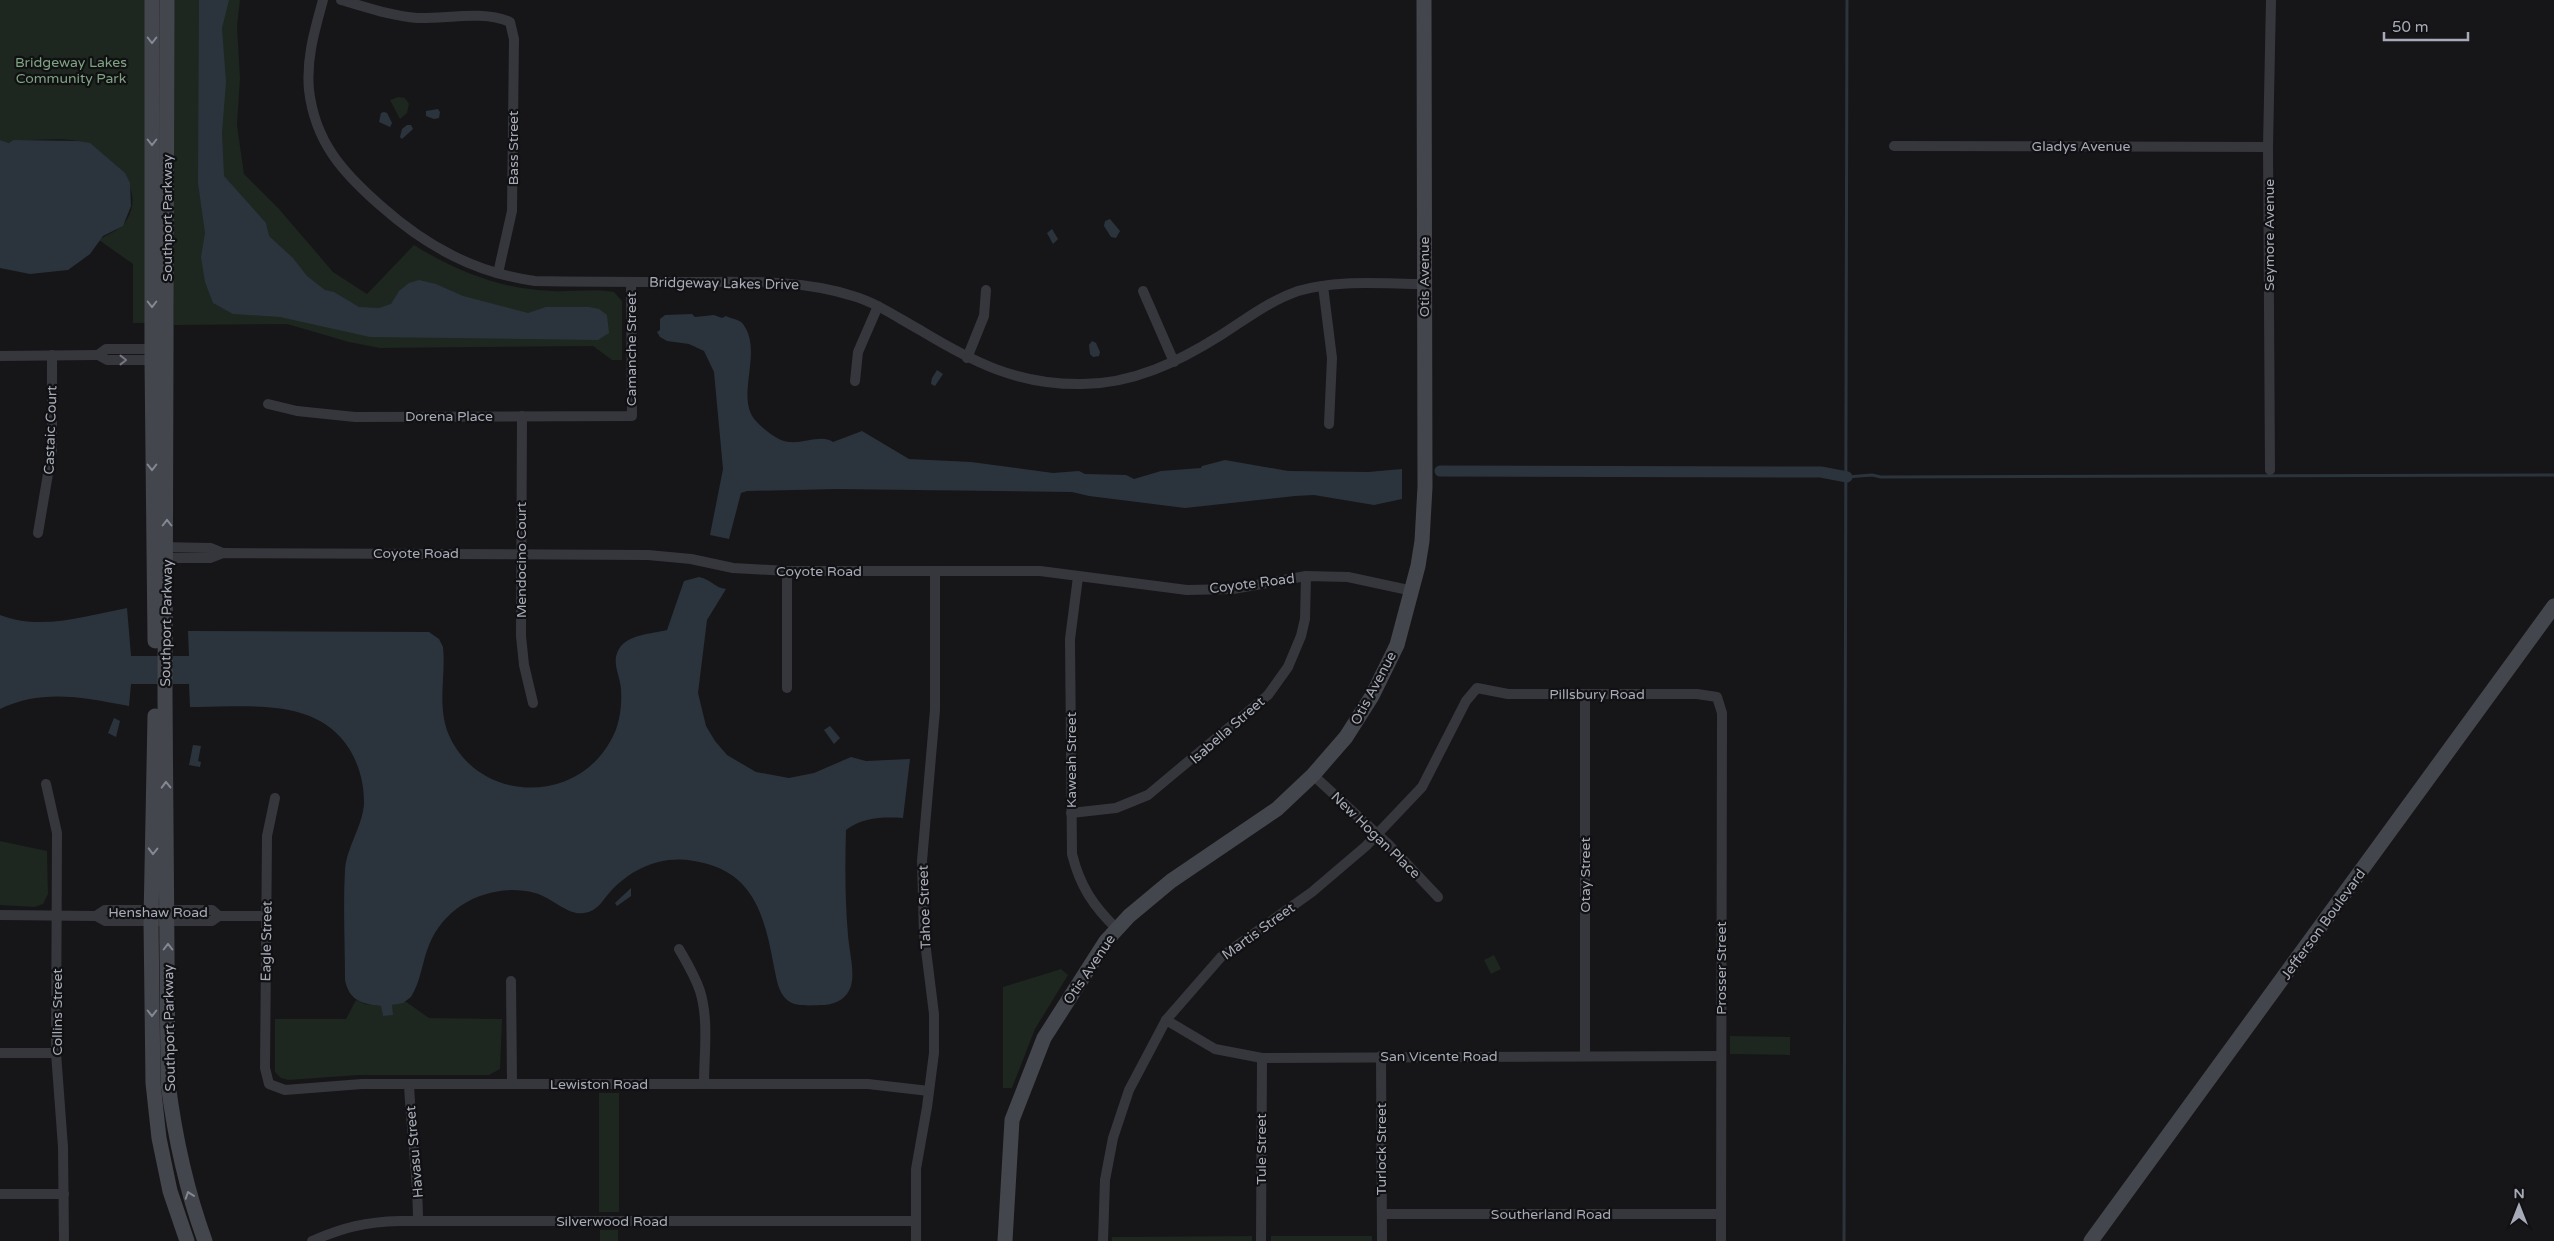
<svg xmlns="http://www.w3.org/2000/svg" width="2554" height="1241" viewBox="0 0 2554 1241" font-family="'Varela Round',sans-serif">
  <rect width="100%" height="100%" fill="#161618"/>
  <g fill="#1d261f">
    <path d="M0,0h145v323h-12v-59l-34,-24c8,-6 21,-9 27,-19 16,-25 0,-47 -20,-62 -9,-7 -15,-15 -28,-18 -18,-4 -46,0 -65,-1l-4,3 -9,-3z"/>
    <path d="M174,0h66l-3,26 3,52 -3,47 7,49 35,35 54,63 34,22 47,-49c43,27 88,44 138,46 21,1 42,-3 62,1l8,9v59h-10l-19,-14 -213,2 -31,-6 -62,-18 -113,1z"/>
    <path d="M398,97l7,1 4,6 -2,9 -7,6 -10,-19z"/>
    <path d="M0,841l47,10 1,43 -5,10 -8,3 -35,-2z"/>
    <path d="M1494,955l7,14 -10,5 -7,-14z"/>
    <path d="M1061,969l7,6 -33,54 -23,59h-9v-101z"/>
    <path d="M356,1000l9,4 17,2 1,10 9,-11 13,-4 24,17 73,1 -2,50 -11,6h-130l-71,5 -7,-2 -6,-6v-53h71z"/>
    <path d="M1730,1036l60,1v18l-60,-1z"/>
    <rect x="599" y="1093" width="20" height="119"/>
    <rect x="600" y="1230" width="18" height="11"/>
    <path d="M1252,1236v5h-140v-4z"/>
    <rect x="1271" y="1236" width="101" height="5"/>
  </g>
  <g fill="#2b343c">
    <path d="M199,0h30l-7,28 4,54 -4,51 2,43 42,47 3,13 24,22 14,18 18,14 9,2 25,15 20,1 12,-4 8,-13 10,-8 10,-3 17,4 27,12 65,17 18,-6h43l10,2 8,6 2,18 -11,7 -228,-3 -90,-20 -47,-3 -20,-11 -8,-21 -4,-25 4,-24 -7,-50z"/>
    <path d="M438,109l2,3 -1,6 -5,1 -8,-3v-5z"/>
    <path d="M384,112l3,1 5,10 -2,4 -11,-5 2,-9z"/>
    <path d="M407,125h4l2,4 -11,10 -2,-2 2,-8z"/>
    <path d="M0,140l9,3 4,-3 65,1 12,2 35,30 5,10 1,23 -8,20 -20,10 -13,18 -22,16 -38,4 -30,-6z"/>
    <path d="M1110,219l10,12 -4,7 -5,-1 -7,-11 1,-5z"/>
    <path d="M1052,229l6,10 -5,5 -6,-11z"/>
    <path d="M692,314l3,3 19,-2 8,3 4,-2c5,3 13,3 17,8 21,28 -9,74 13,97 6,7 20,18 28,20 16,5 37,-8 49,1l29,-11 47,28 62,3 82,11 26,-2 6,3 41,1 8,4 27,-8 40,-3 1,-2 23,-6 63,11 80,1 34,-3v30l-28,6 -60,-10 -19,1 -110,12 -96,-12 -17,-4 -236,-3 -89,2 -6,2 -12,46 -19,-4 13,-66 -9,-97 -10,-21 -15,-7 -22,-3 -7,-4 -3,-5 3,-2v-11l5,-4z"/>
    <path d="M1092,341l4,2 4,9 -1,4 -6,1 -3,-3 -1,-9z"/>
    <path d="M937,370l6,4 -8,12 -4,-2 1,-6z"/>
    <path d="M699,577c13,3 16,11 27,12l-19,31 -9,73 8,33 9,15 12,14 29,17 33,6 25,-5 37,-16 15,4 44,-2 -7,59c-20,-1 -40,-1 -57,12 -1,35 -1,70 2,105 1,15 7,36 3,51 -4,12 -14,18 -27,19 -9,0 -26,2 -34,-3 -12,-8 -13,-22 -16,-35 -9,-50 -20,-97 -80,-106 -32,-6 -62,7 -84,31 -8,9 -12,19 -26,21 -16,3 -33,-16 -49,-20 -43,-11 -89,10 -106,52 -7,17 -8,36 -18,52l-8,6 -11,2 1,10 -10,1 -2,-10c-18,-2 -32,-5 -36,-26 0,-36 -2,-74 0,-110 2,-24 17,-42 19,-66 0,-20 -4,-37 -14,-54 -33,-55 -106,-42 -160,-43l-1,-23h-58l-2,22c-44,-8 -86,-18 -129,3v-94c41,16 85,1 127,-7l4,48h58l-1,-25 241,1 10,7 4,8c3,29 -6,57 5,86 29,70 128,73 163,7 9,-15 11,-34 10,-51 -1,-14 -10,-27 -2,-40 9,-15 33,-15 48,-19l17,-49z"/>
    <path d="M114,718l6,3 -4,16 -8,-4z"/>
    <path d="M830,726l10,12 -6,6 -10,-14z"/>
    <path d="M193,745l8,1 -3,15 3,1 -1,5 -11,-2z"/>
    <path d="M631,888v8l-14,10 -2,-3z"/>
  </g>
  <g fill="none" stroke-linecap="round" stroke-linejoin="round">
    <g stroke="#2b343c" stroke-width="3">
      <path d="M1847,477l25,-2 9,2 673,-2"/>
      <path d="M1844,1241l3,-1241"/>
    </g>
    <path stroke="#2b343c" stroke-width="11" d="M1440,471l381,1 26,5"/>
    <g stroke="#36373d" stroke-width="10">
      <path d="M323,0c-8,29 -17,58 -14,90 6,52 34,83 72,116 45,40 94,67 154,75 52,1 104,1 155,1 55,0 110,-3 163,14 24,7 45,22 67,34 53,32 97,55 162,54 51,0 96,-22 139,-49 25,-16 48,-34 77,-44 40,-12 86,-7 126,-7"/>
      <path d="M341,0c25,7 50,16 76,18 30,1 65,-8 93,4l4,17 -2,172 -14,62"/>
      <path d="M1894,146l374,1"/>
      <path d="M1323,286l9,72 -3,66"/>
      <path d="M1143,291l31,71"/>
      <path d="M157,349h-51l-8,6 9,5h51"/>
      <path d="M0,356l98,-1"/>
      <path d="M967,358l17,-42 2,-26"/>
      <path d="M855,381l3,-29 20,-46"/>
      <path d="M268,404l29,7 58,6 277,-1 -1,-134"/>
      <path d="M522,416l-1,220 3,29 9,38"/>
      <path d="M2270,470l-2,-323 3,-147"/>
      <path d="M38,533l14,-83v-95"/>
      <path d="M160,547l51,1 12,5"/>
      <path d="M159,558h51l13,-5 425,2 43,4 42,9 54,3h253l147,19 46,-1 73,-13 42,1 65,14"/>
      <path d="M787,571v117"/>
      <path d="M1078,577l-8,62 2,215c8,32 21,52 45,75"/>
      <path d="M1585,694v362"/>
      <path d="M1313,775l75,69 50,53"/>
      <path d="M46,784l11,49 -1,220 7,94 1,94"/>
      <path d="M275,798l-8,38 -2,232 4,16 16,6 77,-6h506l61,7"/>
      <path d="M1071,813l45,-5 32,-13 120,-100 20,-28 13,-31 4,-17 1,-43"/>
      <path d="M0,915l96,1"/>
      <path d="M219,916l-7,-6h-107l-9,6 9,5h107l7,-5h46"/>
      <path d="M679,949c8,14 16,27 21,42 9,29 4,63 4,93"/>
      <path d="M511,981l1,103"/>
      <path d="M1166,1020l49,29 47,9 459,-2"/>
      <path d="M0,1053h56"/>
      <path d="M1381,1056l1,185"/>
      <path d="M409,1084c2,46 9,91 9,137"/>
      <path d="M0,1194h64"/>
      <path d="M1382,1214h339"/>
      <path d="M312,1241c32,-14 54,-19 88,-20h515"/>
      <path d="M916,1241v-72l11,-62 7,-54v-39l-10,-80 -2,-73 13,-151v-139"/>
      <path d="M1103,1241l2,-61 8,-42 16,-48 37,-70 55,-63 91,-65 54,-46 56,-59 44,-86 11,-13 31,6h189l20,3 5,16 -1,528"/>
      <path d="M1261,1241l1,-183"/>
    </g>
    <g stroke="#44464d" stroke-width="15">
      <path d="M152,0v360l3,281"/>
      <path d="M167,0l-2,696 3,387c7,55 18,106 37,158"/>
      <path d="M155,716l-4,205 2,162 6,55 11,53 17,50"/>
      <path d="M1005,1241l7,-121 32,-82 62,-97 23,-25 42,-35 106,-72 36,-34 33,-38 26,-41 25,-51 21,-79 4,-25 3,-54 -1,-487"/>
      <path d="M2091,1241l463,-635"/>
    </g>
  </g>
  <defs><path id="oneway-chevron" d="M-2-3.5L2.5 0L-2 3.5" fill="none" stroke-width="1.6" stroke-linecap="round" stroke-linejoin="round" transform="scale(1.25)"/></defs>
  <g stroke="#848893">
    <use href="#oneway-chevron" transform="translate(152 40) rotate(90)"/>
    <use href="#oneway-chevron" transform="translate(152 142) rotate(90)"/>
    <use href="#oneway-chevron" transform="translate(152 304) rotate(90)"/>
    <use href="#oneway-chevron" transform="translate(152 467) rotate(90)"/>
    <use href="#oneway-chevron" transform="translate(167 523) rotate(-90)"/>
    <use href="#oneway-chevron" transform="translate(166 785) rotate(-91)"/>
    <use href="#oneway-chevron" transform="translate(153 851) rotate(91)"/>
    <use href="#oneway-chevron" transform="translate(168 947) rotate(-90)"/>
    <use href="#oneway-chevron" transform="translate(152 1013) rotate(90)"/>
    <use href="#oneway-chevron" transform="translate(189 1195) rotate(-109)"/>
  </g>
  <use stroke="#747781" href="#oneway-chevron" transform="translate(123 360)"/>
  <g text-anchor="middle" stroke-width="4.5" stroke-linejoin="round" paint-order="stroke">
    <g font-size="14" fill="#7ea482" stroke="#111113">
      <text x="71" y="67">Bridgeway Lakes<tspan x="71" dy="16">Community Park</tspan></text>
    </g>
    <g font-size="14" fill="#a7abb8" stroke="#111113">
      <text x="2081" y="151">Gladys Avenue</text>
      <text transform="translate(513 148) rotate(-90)" y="5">Bass Street</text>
      <text transform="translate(167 218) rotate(-90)" y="5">Southport Parkway</text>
      <text transform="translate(2269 235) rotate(-90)" y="5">Seymore Avenue</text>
      <text transform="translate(1424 277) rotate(-90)" y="5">Otis Avenue</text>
      <text transform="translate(724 283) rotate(1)" y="5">Bridgeway Lakes Drive</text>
      <text transform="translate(631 349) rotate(-90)" y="5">Camanche Street</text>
      <text x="449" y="421">Dorena Place</text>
      <text transform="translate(50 430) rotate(-88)" y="5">Castaic Court</text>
      <text x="416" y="558">Coyote Road</text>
      <text transform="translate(521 560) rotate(-90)" y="5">Mendocino Court</text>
      <text x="819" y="576">Coyote Road</text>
      <text transform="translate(1252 583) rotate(-7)" y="5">Coyote Road</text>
      <text transform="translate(166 623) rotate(-89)" y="5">Southport Parkway</text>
      <text transform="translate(1373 688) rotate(-62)" y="5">Otis Avenue</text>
      <text x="1597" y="699">Pillsbury Road</text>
      <text transform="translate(1227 730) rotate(-41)" y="5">Isabella Street</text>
      <text transform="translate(1071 760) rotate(-90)" y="5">Kaweah Street</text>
      <text transform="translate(1376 835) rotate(44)" y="5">New Hogan Place</text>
      <text transform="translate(1585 875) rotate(-90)" y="5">Otay Street</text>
      <text transform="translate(924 907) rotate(-92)" y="5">Tahoe Street</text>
      <text x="158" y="917">Henshaw Road</text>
      <text transform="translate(2323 924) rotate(-54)" y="5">Jefferson Boulevard</text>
      <text transform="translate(1258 931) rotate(-36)" y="5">Martis Street</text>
      <text transform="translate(266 941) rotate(-89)" y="5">Eagle Street</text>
      <text transform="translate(1721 968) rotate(-90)" y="5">Prosser Street</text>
      <text transform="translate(1089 969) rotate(-56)" y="5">Otis Avenue</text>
      <text transform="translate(57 1012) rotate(-90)" y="5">Collins Street</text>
      <text transform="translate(169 1028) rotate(-91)" y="5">Southport Parkway</text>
      <text x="1439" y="1061">San Vicente Road</text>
      <text x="599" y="1089">Lewiston Road</text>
      <text transform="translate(1261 1149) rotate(-90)" y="5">Tule Street</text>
      <text transform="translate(1381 1149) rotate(-90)" y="5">Turlock Street</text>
      <text transform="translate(414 1152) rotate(-95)" y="5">Havasu Street</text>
      <text x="1551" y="1219">Southerland Road</text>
      <text x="612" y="1226">Silverwood Road</text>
    </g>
  </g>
  <g transform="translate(2519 1206)" stroke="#111113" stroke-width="4" paint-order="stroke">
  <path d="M0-4L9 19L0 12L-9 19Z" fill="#a7abb8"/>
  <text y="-8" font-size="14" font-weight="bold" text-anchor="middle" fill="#a7abb8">N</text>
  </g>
  <path d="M2384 32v8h84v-8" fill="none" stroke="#a7abb8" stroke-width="2.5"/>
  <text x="2392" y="32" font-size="15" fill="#a7abb8" stroke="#111113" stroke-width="4" paint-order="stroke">50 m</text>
</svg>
